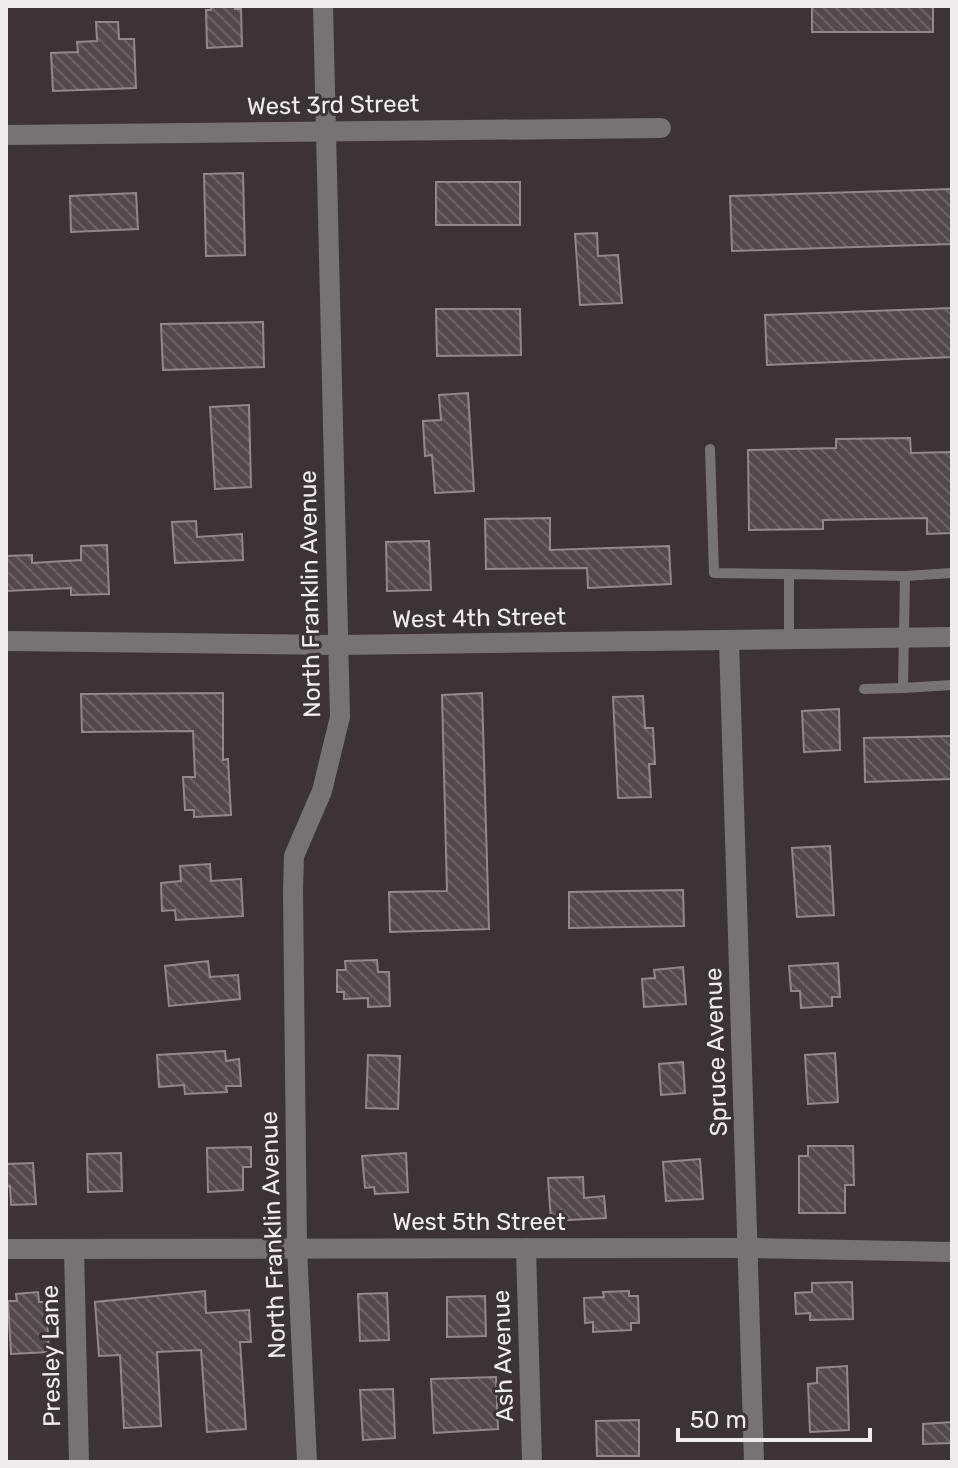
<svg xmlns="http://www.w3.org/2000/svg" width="958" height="1468" viewBox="0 0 958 1468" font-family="Rubik,sans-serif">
  <defs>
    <pattern id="building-back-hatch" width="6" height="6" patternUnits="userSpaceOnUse" patternTransform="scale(2)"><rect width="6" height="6" fill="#52494d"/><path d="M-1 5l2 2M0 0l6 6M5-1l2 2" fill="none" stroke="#6b6367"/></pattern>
  </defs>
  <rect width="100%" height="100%" fill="#3c3337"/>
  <g fill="url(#building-back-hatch)" stroke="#92888c" stroke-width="2">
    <path d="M211,6h24v3h6l1,37 -35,2 -1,-38h5z"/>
    <rect x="812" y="6" width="121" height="26"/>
    <path d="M96,22h22l1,17h15l2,49 -83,3 -2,-38 27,-1 -1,-10 20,-1z"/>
    <path d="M243,173l2,82 -39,1 -2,-82z"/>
    <rect x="436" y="182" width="84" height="43"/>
    <path d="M952,189v55l-220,7 -2,-55z"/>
    <path d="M136,193l2,36 -67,3 -1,-36z"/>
    <path d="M597,233l1,23 20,-1 4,48 -42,2 -5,-71z"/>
    <path d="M952,308v49l-185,8 -2,-50z"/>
    <path d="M436,309h84l1,46 -84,1z"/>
    <path d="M263,322l1,45 -101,3 -2,-46z"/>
    <path d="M468,393l6,98 -39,2 -3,-38 -7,1 -2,-35 18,-1 -2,-25z"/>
    <path d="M249,405l2,82 -36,2 -5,-82z"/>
    <path d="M910,438l1,15 41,-1v81l-25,1v-16l-104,2v9l-74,1 -1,-80 88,-2v-9z"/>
    <path d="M550,518v32l119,-4 2,38 -83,4 -1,-20 -101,1 -1,-50z"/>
    <path d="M196,521l1,16 45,-3 1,26 -68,3 -3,-41z"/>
    <path d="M429,541l2,49 -44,1 -1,-49z"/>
    <path d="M107,545l2,49 -38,1v-7l-65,3v-35l26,-1v8l49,-3v-14z"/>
    <path d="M223,693v67l5,-1 3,56 -37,2v-7h-9l-2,-33h12l-2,-46 -111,1 -1,-38z"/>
    <path d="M482,693l7,236 -99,3 -1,-40 58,-1 -5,-196z"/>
    <path d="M643,696l2,32h8l2,36h-6l2,33 -33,1 -5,-101z"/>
    <path d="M839,709l1,41 -36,2 -2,-41z"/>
    <path d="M952,736v43l-87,3 -1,-44z"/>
    <path d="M830,846l4,69 -37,2 -5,-69z"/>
    <path d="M210,864l1,17 30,-2 2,37 -67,4 -1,-10 -13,1 -1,-28 20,-2 -1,-15z"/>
    <path d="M683,890l1,36 -115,2v-36z"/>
    <path d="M377,960l1,12h11l1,34 -22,1v-9l-24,1v-7h-7v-22h9l-1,-9z"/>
    <path d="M208,961l2,16 28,-2 2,24 -71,7 -4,-40z"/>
    <path d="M838,963l2,34h-8v9l-31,2 -1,-17h-9l-2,-25z"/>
    <path d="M683,967l3,37 -42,3 -2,-28 13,-1 -1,-8z"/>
    <path d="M225,1051l1,10 13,-2 2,27h-15l1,6 -42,2 -1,-9 -25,2 -2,-32z"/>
    <path d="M835,1053l3,49 -30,2 -3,-49z"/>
    <path d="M368,1055l32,1 -2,53 -32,-1z"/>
    <path d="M683,1062l2,31 -24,2 -2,-31z"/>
    <path d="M808,1146h45l1,39h-9v28h-46v-57h9z"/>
    <path d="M251,1147v20h-8v23l-35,2 -1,-44z"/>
    <path d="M121,1153l1,38 -34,1 -1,-38z"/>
    <path d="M406,1153l2,39 -33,2 -1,-7 -9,1 -3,-32z"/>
    <path d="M700,1159l3,40 -37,2 -3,-39z"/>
    <path d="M33,1163l3,41 -25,1 -1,-19 -4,1v-23z"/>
    <path d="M583,1177l1,21 20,-2 2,22 -55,3 -3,-43z"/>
    <path d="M852,1282l1,37 -43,1v-7l-14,1 -1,-21 17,-1v-9z"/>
    <path d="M205,1291l1,22 43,-3 2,32h-11l6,87 -39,3 -6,-82 -44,2 4,74 -37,2 -4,-73 -21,1 -4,-54z"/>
    <path d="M629,1291v5h9l1,27h-8v7l-38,2v-10l-8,1 -1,-25 20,-1 -1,-5z"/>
    <path d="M38,1292l1,10h7l3,50 -38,2 -3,-53h9l-1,-7z"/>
    <path d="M387,1293l2,47 -29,1 -2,-47z"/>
    <path d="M485,1296l1,40 -39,1v-40z"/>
    <path d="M847,1366l2,64 -39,2 -2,-48 9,-1v-15z"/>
    <path d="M496,1377l2,52 -64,4 -3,-54z"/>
    <path d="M393,1389l2,49 -32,2 -3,-50z"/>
    <path d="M639,1420v36h-42l-1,-35z"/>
    <path d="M952,1422v21l-29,1v-20z"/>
  </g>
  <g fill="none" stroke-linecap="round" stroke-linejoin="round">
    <g stroke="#777374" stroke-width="10">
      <path d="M710,449l4,124 75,1"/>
      <path d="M905,576l47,-3"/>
      <path d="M789,639v-65l116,2 -2,112 49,-3"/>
      <path d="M864,689l39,-1"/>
    </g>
    <g stroke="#777374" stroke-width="20">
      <path d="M6,135l655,-7"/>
      <path d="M6,641l332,4 614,-8"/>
      <path d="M729,641l25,821"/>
      <path d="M526,1248l6,214"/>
      <path d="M6,1249l742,-1 204,4"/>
      <path d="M74,1250l5,212"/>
      <path d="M307,1462l-10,-214 -4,-358 1,-34 28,-65 18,-74 -17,-711"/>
    </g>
  </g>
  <g text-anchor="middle" stroke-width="6" stroke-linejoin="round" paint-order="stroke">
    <g font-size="24" fill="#f0ebed" stroke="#3c3337">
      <text transform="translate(333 105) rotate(-1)" y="8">West 3rd Street</text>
      <text transform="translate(310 594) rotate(-91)" y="8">North Franklin Avenue</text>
      <text transform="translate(479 618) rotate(-1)" y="8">West 4th Street</text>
      <text transform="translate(716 1052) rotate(-92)" y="8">Spruce Avenue</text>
      <text x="479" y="1230">West 5th Street</text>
      <text transform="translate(273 1235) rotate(-92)" y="8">North Franklin Avenue</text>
      <text transform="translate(51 1356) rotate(-91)" y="8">Presley Lane</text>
      <text transform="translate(503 1356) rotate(-92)" y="8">Ash Avenue</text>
    </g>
  </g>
  <rect width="958" height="1468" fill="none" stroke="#f0ebed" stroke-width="16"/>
  <path d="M678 1428v12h192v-12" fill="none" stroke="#f0ebed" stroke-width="4"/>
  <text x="690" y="1428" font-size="24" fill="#f0ebed" stroke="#3c3337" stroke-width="6" paint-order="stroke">50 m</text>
</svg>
